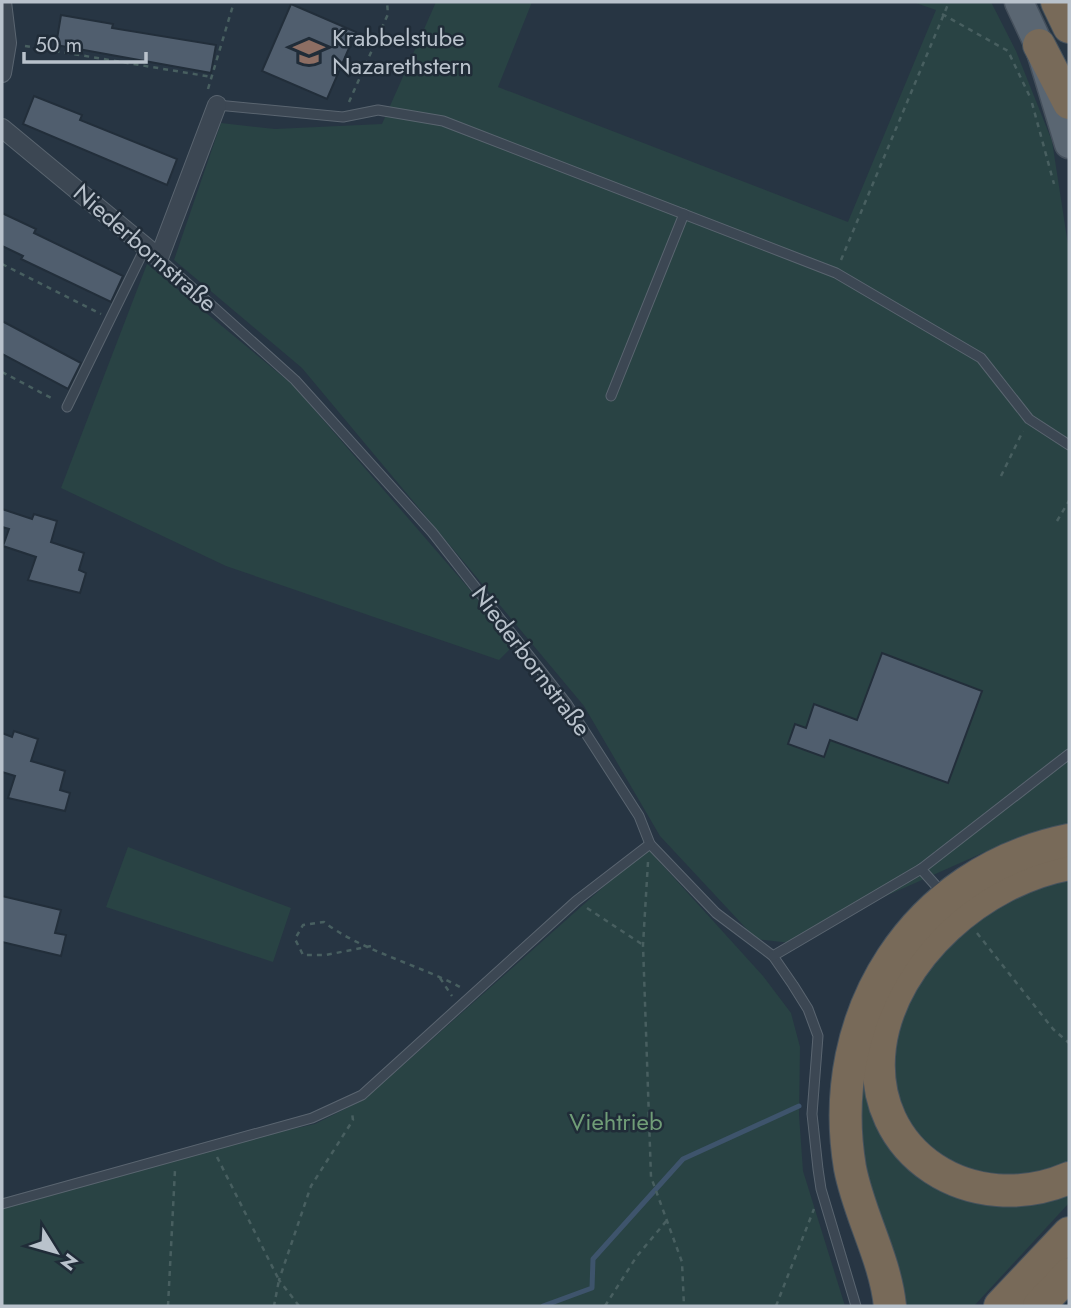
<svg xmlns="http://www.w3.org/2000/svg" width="1071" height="1308" viewBox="0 0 1071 1308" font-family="Jost,sans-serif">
  <rect width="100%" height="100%" fill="#273543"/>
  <g fill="#294344">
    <path d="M436,2h96l-34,85 350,135 88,-212 -23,-8h78l25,49 36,90 17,110v579l-82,21 -146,65 -50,27 -35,-4 -96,-103 -76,-130 -282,-338 -128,-108 47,-137 54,6 107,-5z"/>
    <path d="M147,264l146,121 223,258 -17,17 -273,-94 -165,-78z"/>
    <path d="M128,847l163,61 -18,54 -167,-55z"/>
    <path d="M647,848l116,128 28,37 9,34 -1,68 4,56 42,135h-843v-98l209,-61 104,-23 50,-25z"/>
    <path d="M1069,878v286l-22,11 -84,1 -56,-52 -15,-35v-72l53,-72 44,-33 19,-8 -3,-6z"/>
    <path d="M863,1052l39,105 167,31v15l-95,103h-74l-45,-180z"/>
  </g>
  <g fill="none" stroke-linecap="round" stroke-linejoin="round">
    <path stroke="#3e546c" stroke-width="5" d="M543,1306l49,-18 1,-29 90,-100 116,-53"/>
  </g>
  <g fill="#505e6e" stroke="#222e3a" stroke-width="2">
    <path d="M291,4l65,28 -29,67 -65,-28z"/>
    <path d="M61,15l52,9 -1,4 104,17 -5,28 -155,-28z"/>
    <path d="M34,96l48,19 -2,5 97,39 -10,26 -144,-61z"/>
    <path d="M2,213l34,16 -2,4 89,43 -12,26 -90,-43 2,-3 -21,-10z"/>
    <path d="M2,321l79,42 -13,26 -66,-35z"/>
    <path d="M2,509l30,10 2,-5 23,7 -6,21 33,11 -5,17 7,3 -6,20 -52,-13 8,-23 -33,-11 6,-17 -7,-2z"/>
    <path d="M882,653l100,38 -34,92 -118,-43 -6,17 -36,-13 7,-20 11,4 8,-24 43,16z"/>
    <path d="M14,731l24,8 -7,22 34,10 -5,19 10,3 -5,18 -57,-13 7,-22 -13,-4v-39l10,4z"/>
    <path d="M2,896l59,14 -6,23 11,2 -5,21 -59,-14z"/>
  </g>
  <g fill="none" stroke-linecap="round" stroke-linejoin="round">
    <g stroke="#5a6570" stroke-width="11">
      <g id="lane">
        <path d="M217,105l126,12 35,-7 65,11 393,152 145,85 48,61 40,26"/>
        <path d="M159,258l136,122 137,152 135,172 72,112 11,28 66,69 57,43 20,29 15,24 10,27 -6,78 6,55 3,20 35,117"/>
        <path d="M611,396l73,-182"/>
        <path d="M67,407l79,-161"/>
        <path d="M921,869l17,19"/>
        <path d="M773,956l148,-87 148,-115"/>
        <path d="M2,1204l310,-86 50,-23 214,-194 74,-57"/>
      </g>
    </g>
    <g stroke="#5a6570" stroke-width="20">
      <g id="street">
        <path d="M2,73l5,-30 -5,-41"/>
        <path d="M2,128l157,130 58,-153"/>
      </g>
    </g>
    <g stroke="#45505c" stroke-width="31">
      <path id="primary" d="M1019,2l20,43 30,99"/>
    </g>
    <g stroke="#46525d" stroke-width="34">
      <g id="highway">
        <path d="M1057,2l12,25"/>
        <path d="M1039,45l30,58"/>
        <path d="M1069,864c-86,15 -177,93 -189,182 -14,110 94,173 189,132"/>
        <path d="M890,1306c-5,-48 -31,-91 -40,-138 -26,-154 65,-297 219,-328"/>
        <path d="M1000,1306l69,-73"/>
        <path d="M1039,1306l30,-32"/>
      </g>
    </g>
    <g stroke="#485f60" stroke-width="2.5" stroke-dasharray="5 5" stroke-linecap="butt">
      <path d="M942,14l66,37 22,46"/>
      <path d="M25,46l187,31"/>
      <path d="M208,89l26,-87"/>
      <path d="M349,102l39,-88 -1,-12"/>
      <path d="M1032,103l22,81"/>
      <path d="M841,260l108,-258"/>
      <path d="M2,264l99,50"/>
      <path d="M2,372l53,28"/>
      <path d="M1001,476l22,-45"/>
      <path d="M1057,521l12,-20"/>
      <path d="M648,862l-5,83 8,232 31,85 2,44"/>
      <path d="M587,908l56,37"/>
      <path d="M977,933l76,96 16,14"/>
      <path d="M371,946l-45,9h-23l-8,-16 8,-14 21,-3c36,28 95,43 136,65"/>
      <path d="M440,978l12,18"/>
      <path d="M217,1157l62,123 -5,26"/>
      <path d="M168,1306l7,-136"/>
      <path d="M299,1306l-20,-26 32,-94 42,-66 -1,-7"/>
      <path d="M605,1306l32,-50 31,-37"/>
      <path d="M776,1306l38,-97"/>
    </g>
    <use href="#lane" stroke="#3c4753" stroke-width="9"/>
    <use href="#street" stroke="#3c4753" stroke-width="18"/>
    <use href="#primary" stroke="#5a6672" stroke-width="28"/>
    <use href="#highway" stroke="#786a59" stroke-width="32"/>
  </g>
  <defs>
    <g id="school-bare" transform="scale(2.415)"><path d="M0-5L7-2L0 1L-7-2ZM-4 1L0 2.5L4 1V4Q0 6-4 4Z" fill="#8d6e63" stroke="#202c38" stroke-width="2.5" paint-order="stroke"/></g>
  </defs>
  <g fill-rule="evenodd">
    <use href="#school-bare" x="309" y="52"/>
  </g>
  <g text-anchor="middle" stroke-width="5" stroke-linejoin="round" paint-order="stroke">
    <g font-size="24" fill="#b9c2cc" stroke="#202c38" text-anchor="start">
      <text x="332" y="46">Krabbelstube<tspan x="332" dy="28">Nazarethstern</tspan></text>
    </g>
    <g font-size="24" fill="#b9c2cc" stroke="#202c38">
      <text transform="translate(145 248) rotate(41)" y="8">Niederbornstraße</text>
      <text transform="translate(531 661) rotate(53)" y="8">Niederbornstraße</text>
    </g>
    <g font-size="24" fill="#709d77" stroke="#202c38">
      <text x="616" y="1130">Viehtrieb</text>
    </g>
  </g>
  <rect width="1071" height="1308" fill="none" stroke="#b9c2cc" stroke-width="7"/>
  <g transform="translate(56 1252) rotate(127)" stroke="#202c38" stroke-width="5" paint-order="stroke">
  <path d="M0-5L12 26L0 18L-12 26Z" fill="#b9c2cc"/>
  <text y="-10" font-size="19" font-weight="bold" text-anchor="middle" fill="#b9c2cc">N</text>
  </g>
  <path d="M24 52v10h122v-10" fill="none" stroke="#b9c2cc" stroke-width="3.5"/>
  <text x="35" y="52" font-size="21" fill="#b9c2cc" stroke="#202c38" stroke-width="5" paint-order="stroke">50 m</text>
</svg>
